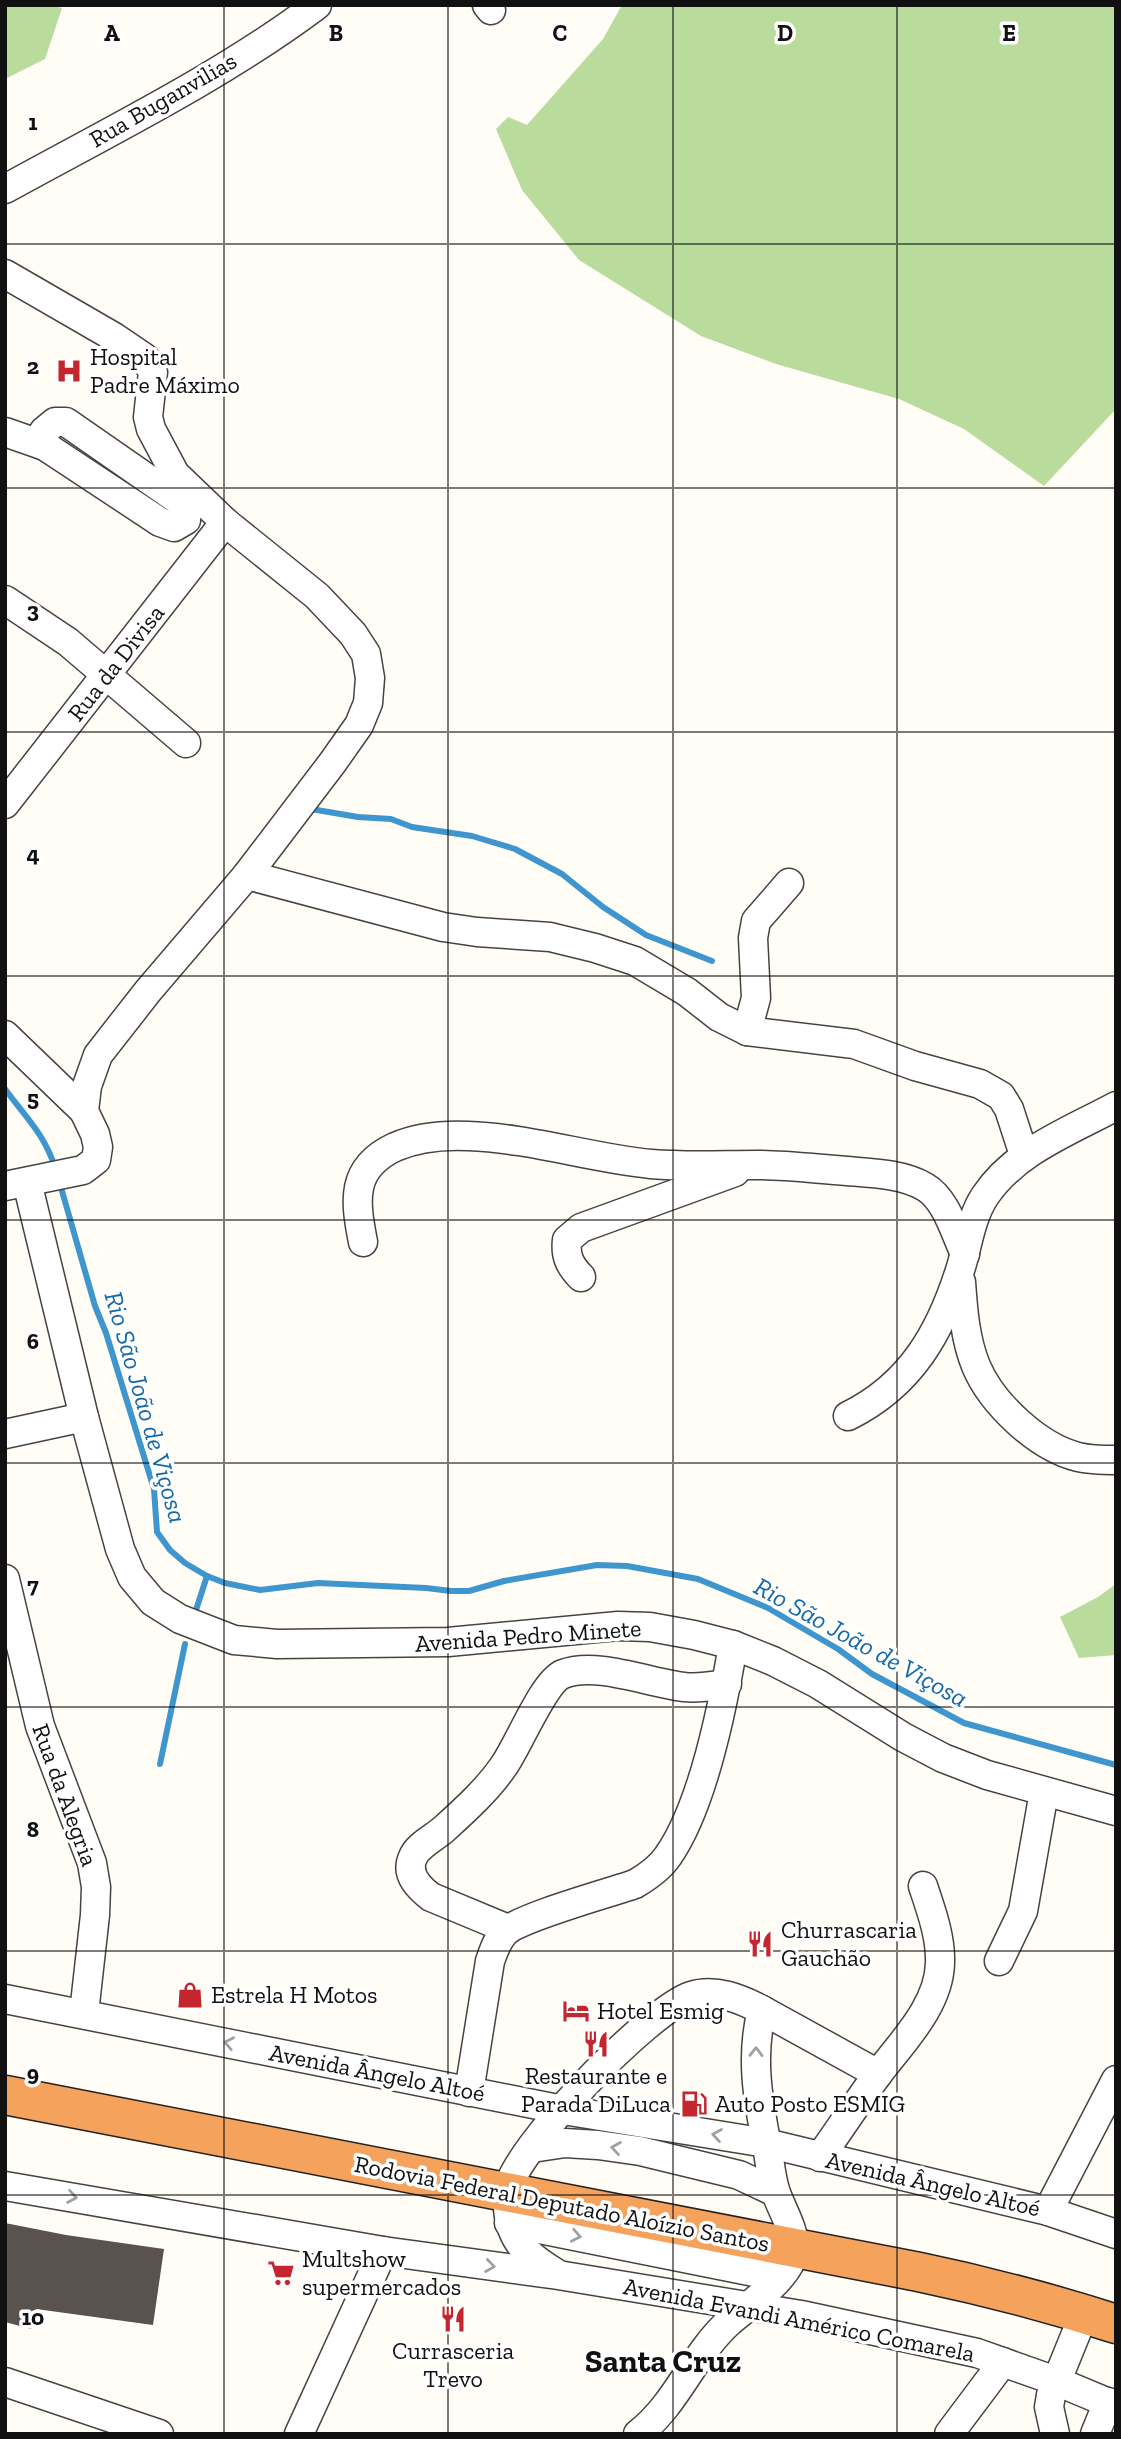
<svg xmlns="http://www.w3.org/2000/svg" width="1121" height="2439" viewBox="0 0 1121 2439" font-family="'Zilla Slab',serif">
  <rect width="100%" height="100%" fill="#fffdf5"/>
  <g fill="#b9dc9c">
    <path d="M5,5h46l11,3 -17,51 -40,20z"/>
    <path d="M622,5h494v404l-72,77 -80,-57 -65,-30 -123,-35 -75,-28 -122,-76 -57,-70 -26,-61 12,-12 19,8 76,-86z"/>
    <path d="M1116,1584v71l-37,3 -19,-41 38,-20z"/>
  </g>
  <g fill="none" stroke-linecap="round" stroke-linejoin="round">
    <g stroke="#3f96cf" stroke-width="6">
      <path d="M311,809l47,8 33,2 21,8 60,9 43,13 47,25 41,33 43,28 66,26"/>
      <path d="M5,1089c22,30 39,44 51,81"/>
      <path d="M60,1184l35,122 11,27 48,156 3,43 13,18 15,13 22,13 18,7 35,7 58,-7 108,5 25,3h18l35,-10 93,-16 30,1 71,13 70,29 70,41 34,25 92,49 152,42"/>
      <path d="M196,1610l11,-34"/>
      <path d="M160,1764l25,-120"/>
    </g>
  </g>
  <path fill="#5a524d" d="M5,2223l61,12 98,14 -11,76 -117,-16 -5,20 -26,-7z"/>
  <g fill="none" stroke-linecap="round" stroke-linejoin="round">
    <g stroke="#444" stroke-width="31">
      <g id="minor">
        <path d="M487,5l4,5"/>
        <path d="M5,189c105,-58 216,-112 312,-184"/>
        <path d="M5,274l109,63 31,21 8,14 -5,45 3,12 24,45 50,48 92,74 36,38 13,20 4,24 -2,25 -9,22 -26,37 -86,113 -99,116 -50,64 -11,31 -3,25 11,23 3,13 -2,13 -13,10 -78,16"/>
        <path d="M5,432l40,14 115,76 14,5 12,-7 3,-30"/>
        <path d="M45,446l-1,-15 11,-9h11l121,84"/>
        <path d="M5,600l63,42 118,101"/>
        <path d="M5,804l220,-282"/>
        <path d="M247,875l196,52 34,5 73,5 45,11 40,13 52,31 32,25 28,14 107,13 61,22 65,18 21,12 8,13 15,46"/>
        <path d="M747,1031l9,-33 -3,-60 3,-17 33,-38"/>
        <path d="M5,1035l79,76"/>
        <path d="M27,1182l57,235 36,132 12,28 21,25 27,17 54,21 43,4 171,-2 170,-16 32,1 44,8 39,10 40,16 45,23 85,53 40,21 44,17 129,36"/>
        <path d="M363,1242c-8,-41 -13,-74 32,-95 21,-9 49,-12 73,-11 62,2 122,22 183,28 36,3 71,1 106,1 30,0 60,4 90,6 25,2 56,3 78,16 21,12 30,46 40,67"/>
        <path d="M581,1277c-11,-11 -16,-21 -14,-37l14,-12 154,-56"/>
        <path d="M961,1282c2,28 4,57 15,84 16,38 62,81 102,91 12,3 26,3 38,3"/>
        <path d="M848,1416c63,-31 93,-84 113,-149 7,-23 10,-50 24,-71 30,-45 85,-65 131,-90"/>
        <path d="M5,1434l79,-17"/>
        <path d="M5,1579l35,147 52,137 4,24 -1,28 -11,98"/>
        <path d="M508,1929l-77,-32c-12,-9 -26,-23 -18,-40 5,-12 21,-19 31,-28 21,-19 43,-39 59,-62 15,-20 40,-85 60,-93 33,-13 86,9 121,13 14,2 29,-1 43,-3"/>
        <path d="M999,1961l24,-50 21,-119"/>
        <path d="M5,1999l558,111 203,33 282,68 68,23"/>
        <path d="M762,2010l116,64"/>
        <path d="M469,2092l21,-131c4,-11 7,-21 15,-29 16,-15 104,-39 130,-48 12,-7 25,-16 33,-28 35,-50 55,-151 65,-211"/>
        <path d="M532,2148l33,-5 33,2 42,6 99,24 36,17"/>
        <path d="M820,2157c20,-28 38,-56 58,-83 24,-32 61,-68 62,-111 1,-26 -9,-53 -17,-77"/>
        <path d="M5,2186l378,65 175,24 243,40 176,38 79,28 60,25"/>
        <path d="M1048,2211l68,-131"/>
        <path d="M509,2223l270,54"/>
        <path d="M556,2273c-27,-16 -46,-32 -48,-65 0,-5 -2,-11 -1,-16 7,-43 142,-182 184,-196 24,-8 50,3 71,14 -12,47 -4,90 5,136 3,16 4,33 9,47 6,17 19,37 18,56 -1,27 -47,57 -66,74 -35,32 -51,81 -90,111"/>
        <path d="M5,2382l154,52"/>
        <path d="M299,2434l84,-183"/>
        <path d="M949,2434l54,-72"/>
        <path d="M1055,2434l-6,-27 2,-12 33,-81"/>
        <path d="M1095,2434l13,-32"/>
      </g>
    </g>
    <g stroke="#222" stroke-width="41">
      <path id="highway" d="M5,2095l914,177c67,14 132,31 197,52"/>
    </g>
    <use href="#minor" stroke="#fff" stroke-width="28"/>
    <use href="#highway" stroke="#f5a25d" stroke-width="38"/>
  </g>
  <defs><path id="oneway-chevron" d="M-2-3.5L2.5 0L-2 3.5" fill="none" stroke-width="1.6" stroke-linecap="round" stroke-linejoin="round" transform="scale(1.75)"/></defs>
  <g stroke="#a0a0a0">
    <use href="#oneway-chevron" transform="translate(229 2043) rotate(-169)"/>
    <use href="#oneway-chevron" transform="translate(756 2052) rotate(-89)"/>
    <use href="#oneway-chevron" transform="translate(717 2135) rotate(-171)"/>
    <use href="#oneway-chevron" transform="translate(616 2148) rotate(-171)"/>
    <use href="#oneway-chevron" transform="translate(72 2197) rotate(10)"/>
    <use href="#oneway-chevron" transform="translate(576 2236) rotate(11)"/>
    <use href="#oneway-chevron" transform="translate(490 2266) rotate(8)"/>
  </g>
  <path fill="none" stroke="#111" stroke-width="2" stroke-opacity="0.55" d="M224,5v2429M448,5v2429M673,5v2429M897,5v2429M5,244h1111M5,488h1111M5,732h1111M5,976h1111M5,1220h1111M5,1463h1111M5,1707h1111M5,1951h1111M5,2195h1111"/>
  <defs>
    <g id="hospital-bare" transform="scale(2.1)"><path d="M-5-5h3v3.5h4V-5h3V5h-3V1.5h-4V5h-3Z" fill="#c4262e" stroke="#fff" stroke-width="2.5" paint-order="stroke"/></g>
    <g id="restaurant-bare" transform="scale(2.1)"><path d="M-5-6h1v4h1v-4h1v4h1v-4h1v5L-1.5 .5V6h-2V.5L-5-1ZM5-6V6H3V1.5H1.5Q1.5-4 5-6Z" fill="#c4262e" stroke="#fff" stroke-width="2.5" paint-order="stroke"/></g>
    <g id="shop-bare" transform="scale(2.1)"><path d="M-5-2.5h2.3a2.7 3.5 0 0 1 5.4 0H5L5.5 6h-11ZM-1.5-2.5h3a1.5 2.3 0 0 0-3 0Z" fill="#c4262e" stroke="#fff" stroke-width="2.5" paint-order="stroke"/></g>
    <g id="hotel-bare" transform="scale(2.1)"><path d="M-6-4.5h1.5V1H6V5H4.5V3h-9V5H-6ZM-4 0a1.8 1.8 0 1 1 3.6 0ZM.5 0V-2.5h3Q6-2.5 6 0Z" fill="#c4262e" stroke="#fff" stroke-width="2.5" paint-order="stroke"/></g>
    <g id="fuel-bare" transform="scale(2.1)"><path d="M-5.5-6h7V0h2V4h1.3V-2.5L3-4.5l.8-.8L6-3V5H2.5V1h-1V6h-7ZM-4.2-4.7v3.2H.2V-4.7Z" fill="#c4262e" stroke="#fff" stroke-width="2.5" paint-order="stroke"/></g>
    <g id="supermarket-bare" transform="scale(2.1)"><path d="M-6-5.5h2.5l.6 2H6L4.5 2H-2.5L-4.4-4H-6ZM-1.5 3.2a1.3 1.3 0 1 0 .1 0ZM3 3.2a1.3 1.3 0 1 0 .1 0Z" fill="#c4262e" stroke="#fff" stroke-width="2.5" paint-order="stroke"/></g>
  </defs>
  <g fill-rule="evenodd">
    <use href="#hospital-bare" x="69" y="371"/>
    <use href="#restaurant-bare" x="760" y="1944"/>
    <use href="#shop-bare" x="190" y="1995"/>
    <use href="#hotel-bare" x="576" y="2011"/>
    <use href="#restaurant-bare" x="596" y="2044"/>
    <use href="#fuel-bare" x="694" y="2104"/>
    <use href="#supermarket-bare" x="281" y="2273"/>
    <use href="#restaurant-bare" x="453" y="2319"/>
  </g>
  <g text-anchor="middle" stroke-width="7" stroke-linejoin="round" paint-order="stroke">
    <g font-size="24" fill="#111" stroke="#fff">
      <text transform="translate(163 100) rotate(-30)" y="8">Rua Buganvilias</text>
      <text transform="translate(116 663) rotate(-52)" y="8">Rua da Divisa</text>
      <text transform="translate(528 1636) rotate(-4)" y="8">Avenida Pedro Minete</text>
      <text transform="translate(65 1795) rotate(70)" y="8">Rua da Alegria</text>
      <text transform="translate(377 2073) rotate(11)" y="8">Avenida Ângelo Altoé</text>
      <text transform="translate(933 2184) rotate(13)" y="8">Avenida Ângelo Altoé</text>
      <text transform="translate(562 2204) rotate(11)" y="8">Rodovia Federal Deputado Aloízio Santos</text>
      <text transform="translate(799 2320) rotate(11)" y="8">Avenida Evandi Américo Comarela</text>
    </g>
    <g font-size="24" fill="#111" stroke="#fff" text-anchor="start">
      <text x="90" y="365">Hospital<tspan x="90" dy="28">Padre Máximo</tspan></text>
      <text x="781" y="1938">Churrascaria<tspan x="781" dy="28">Gauchão</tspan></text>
      <text x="211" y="2003">Estrela H Motos</text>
      <text x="597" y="2019">Hotel Esmig</text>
      <text x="596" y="2084" text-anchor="middle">Restaurante e<tspan x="596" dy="28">Parada DiLuca</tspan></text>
      <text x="715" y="2112">Auto Posto ESMIG</text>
      <text x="302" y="2267">Multshow<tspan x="302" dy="28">supermercados</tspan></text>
      <text x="453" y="2359" text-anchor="middle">Currasceria<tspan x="453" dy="28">Trevo</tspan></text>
    </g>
    <g font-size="26" font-style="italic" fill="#1768a6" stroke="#fff">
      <text transform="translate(146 1407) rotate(74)" y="9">Rio São João de Viçosa</text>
      <text transform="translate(861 1642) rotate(29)" y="9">Rio São João de Viçosa</text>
    </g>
    <g font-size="32" font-weight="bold" fill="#111" stroke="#fff">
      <text x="663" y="2372">Santa Cruz</text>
    </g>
  </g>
  <g font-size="23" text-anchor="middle" font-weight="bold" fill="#111" stroke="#fff" stroke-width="7" stroke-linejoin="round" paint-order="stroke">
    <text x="112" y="41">A</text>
    <text x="336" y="41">B</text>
    <text x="560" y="41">C</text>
    <text x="785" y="41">D</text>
    <text x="1009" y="41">E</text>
    <text x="33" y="130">1</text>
    <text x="33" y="374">2</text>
    <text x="33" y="618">3</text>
    <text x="33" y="862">4</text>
    <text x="33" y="1106">5</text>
    <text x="33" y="1349">6</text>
    <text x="33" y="1593">7</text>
    <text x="33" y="1837">8</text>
    <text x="33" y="2081">9</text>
    <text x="33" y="2325">10</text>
  </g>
  <rect width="1121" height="2439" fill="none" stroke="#111111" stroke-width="14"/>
</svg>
